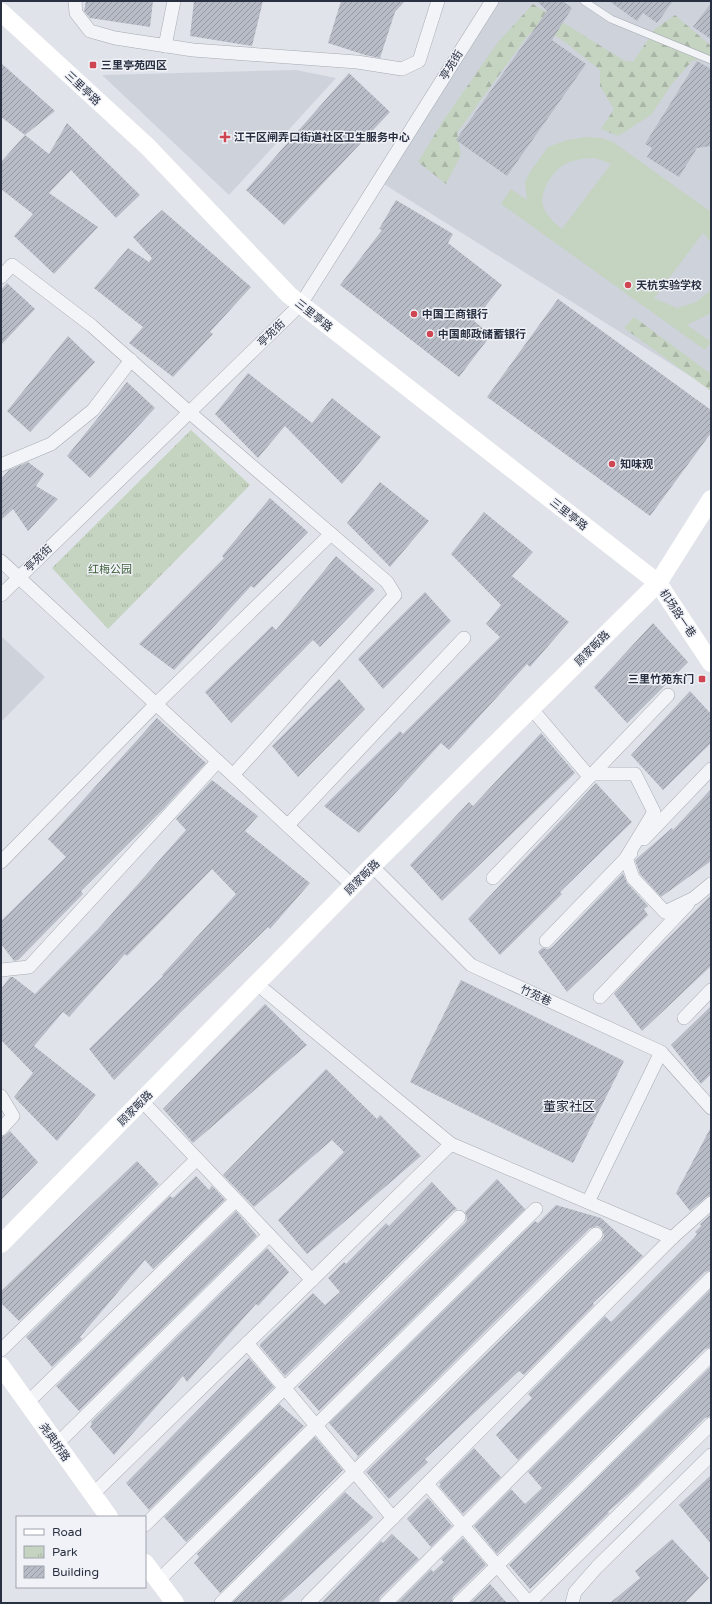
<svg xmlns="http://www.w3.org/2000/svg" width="712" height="1604" viewBox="0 0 712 1604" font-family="'Varela Round','Noto Sans SC',sans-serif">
  <defs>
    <pattern id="forest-firs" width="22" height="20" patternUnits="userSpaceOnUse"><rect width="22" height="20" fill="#c5d3c1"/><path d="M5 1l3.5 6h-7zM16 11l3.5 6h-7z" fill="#a9b5a7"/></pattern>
    <pattern id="park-tufts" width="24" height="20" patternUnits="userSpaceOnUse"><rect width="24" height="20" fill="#c5d3c1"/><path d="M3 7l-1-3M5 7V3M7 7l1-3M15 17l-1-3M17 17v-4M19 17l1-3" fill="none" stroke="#a9b5a7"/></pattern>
    <pattern id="building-hatch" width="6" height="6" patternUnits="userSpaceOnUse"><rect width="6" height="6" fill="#b8bcc6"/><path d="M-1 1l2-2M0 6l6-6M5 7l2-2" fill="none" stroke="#9699a2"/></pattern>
  </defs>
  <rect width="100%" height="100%" fill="#e0e3e9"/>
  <g fill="#ced2db">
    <path d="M492,1h219v388l-332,-208z"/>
    <path d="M296,70l40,8 -107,117 -127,-120z"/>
    <path d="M1,636l44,41 -44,45z"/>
  </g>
  <path fill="#c5d3c1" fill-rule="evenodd" d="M586,137l15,1 12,4 98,70v30l-8,-9 -49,65 23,10 19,-6 15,-12v23l-24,12 24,17 -6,8 -204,-146 10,-15 16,11 -2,-18 5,-10 18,-25 19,-7zM595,158l16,6 -49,65c-7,-6 -17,-14 -19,-24 -2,-6 1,-15 4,-21 11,-21 25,-25 48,-26z"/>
  <g fill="url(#forest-firs)">
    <path d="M533,4l92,57 8,1 22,-33 20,-14 36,31v17l-9,-4 -10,2 -20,23 -21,31 -33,21 -17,-7 13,-20 -14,-23v-16l-39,-31 -24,-11 -9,7 -71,98 4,22 -15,29 -28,-22 25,-41 55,-79z"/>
    <path d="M634,317l77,57v17l-87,-63z"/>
  </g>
  <path fill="url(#park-tufts)" d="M191,430l59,55 -142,144 -56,-61z"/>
  <g fill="url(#building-hatch)">
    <path d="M86,1h67l-3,26 -60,-9 -6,-7z"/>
    <path d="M194,1h69l-11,45 -62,-10z"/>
    <path d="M341,1h64l-10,11 -15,46 -15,-3 -37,-12z"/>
    <path d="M537,1h26l9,7 -20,32 34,24 -79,112 -51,-36 91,-129z"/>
    <path d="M609,1h64l-16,22 -14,-10 -6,8z"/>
    <path d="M711,3v36l-18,-12z"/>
    <path d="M697,61l14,8v77l-14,2 -18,29 -32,-20 5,-9 -7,-4z"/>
    <path d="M1,63l54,48 -30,24 -24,-18z"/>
    <path d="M349,73l41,39 -106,113 -38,-35z"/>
    <path d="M67,123l73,72 -24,23 -45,-48 -22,23 49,34 -44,47 -40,-38 19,-22 -32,-25v-27l24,-27 24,19z"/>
    <path d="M396,200l57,34 -5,9 54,42 -28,36 17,14 -32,42 -119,-92 42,-55 -3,-1z"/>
    <path d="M162,210l89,77 -41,45 3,2 -40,43 -44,-34 14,-16 -49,-39 34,-40 21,14 3,-4 -19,-21z"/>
    <path d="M7,283l28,26 -34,36v-55z"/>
    <path d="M558,299l153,111v23l-61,83 -163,-119z"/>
    <path d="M68,336l27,26 -65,70 -23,-21z"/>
    <path d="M248,373l64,50 20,-25 49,39 -39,47 -57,-58 -27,32 -43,-44z"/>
    <path d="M127,382l28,26 -65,70 -23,-22z"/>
    <path d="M28,462l16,12 -8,12 22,13 -30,32 -15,-22 -12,11v-41l8,-9z"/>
    <path d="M380,482l49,39 -39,46 -43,-44z"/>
    <path d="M270,498l38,34 -54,56 -3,-2 -77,84 -35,-26 85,-86 -2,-2z"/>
    <path d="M484,512l49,40 -21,24 57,46 -39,45 -3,-3 -78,86 -8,-7 -82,90 -35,-27 76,-75 3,3 97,-97 -14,-13 15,-19 -50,-51z"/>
    <path d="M336,556l39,34 -55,57 -7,-7 -82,83 -26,-31 67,-66 4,4z"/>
    <path d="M425,592l26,29 -68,68 -25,-30z"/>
    <path d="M653,623l35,39 -61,61 -33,-36z"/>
    <path d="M339,679l26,30 -67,68 -26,-31z"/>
    <path d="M690,691l21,23v29l-48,47 -32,-35z"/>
    <path d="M157,718l49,45 -42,45 -83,83 2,3 -65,66 -4,1 -13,-17v-23l65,-64 -18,-18z"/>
    <path d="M541,733l34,40 -133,128 -32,-36 59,-63 4,4z"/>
    <path d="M212,780l46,36 -13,15 65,52 -40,46 -2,-2 -87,85 -67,68 -25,-31 74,-73 -1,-1 74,-81 -24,-25 -85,87 -2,-2 -56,63 -6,-5 -29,34 62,49 -39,46 -43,-44 19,-24 -32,-33v-51l9,-12h3l22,17 63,-65 88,-99 -10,-11z"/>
    <path d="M596,783l36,39 -72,70 2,2 -62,61 -32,-36z"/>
    <path d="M711,789v72l-50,36 -21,-23 -5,-14 37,-32 1,2z"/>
    <path d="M623,873l4,10 21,23 -4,3 4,6 -81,77 -29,-40 4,-4 6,1 4,-2z"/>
    <path d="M711,895v71l-69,65 -28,-37 39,-41z"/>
    <path d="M461,980l163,81 -51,102 -163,-81z"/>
    <path d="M265,1004l42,41 -114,98 -30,-34z"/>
    <path d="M711,1006v68l-10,10 -30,-39z"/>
    <path d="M326,1069l51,50 3,-4 41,41 -114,98 -29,-34 66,-68 -12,-12 -78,67 -31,-32z"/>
    <path d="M711,1127v68l-5,2 -16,14 -14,-18z"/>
    <path d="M10,1131l28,31 -37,38v-63l3,-1z"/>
    <path d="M137,1161l22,23 -140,137 -18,-18v-12z"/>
    <path d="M196,1176l13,14 3,-4 13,14 -72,69 -8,-9 -65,77 2,2 -30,28 -26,-30 144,-141 3,2z"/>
    <path d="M497,1179l28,30 -206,202 -21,-24 167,-164 2,-4 -2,-7z"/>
    <path d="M432,1182l25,27 -4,2 -168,165 -25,-30v-2l53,-51 12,12 15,-13 -12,-14 16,-16 2,2 40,-41 3,3z"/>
    <path d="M556,1205l45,13 42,38 -50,47 1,2 -70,70 -5,-4 -94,88 3,3 -39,37 -23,-27 236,-232 2,-4 -2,-7 -4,-3 -8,2 -235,232 3,-4 -29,-33 206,-202 3,2z"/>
    <path d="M236,1211l21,25 -178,175 -23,-25z"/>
    <path d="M711,1214v56l-6,2 -187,188 -22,-25 36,-37 -4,-4 77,-78 6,6 83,-84 3,-4 -2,-2 6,-6 -1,-2z"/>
    <path d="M267,1248l22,24 -31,34 -2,-2 -69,78 -4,-6 -69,79 -24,-28 2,-3 -1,-2z"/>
    <path d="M711,1289v58l-6,2 -208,205 -23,-28 37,-37 14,15 17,-16 -14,-16z"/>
    <path d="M249,1358l25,29 -125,123 -23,-27z"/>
    <path d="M711,1366v50l-6,2 -70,70 -27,24 1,1 -79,76 -21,-24z"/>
    <path d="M279,1404l25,22 -118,116 -22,-25z"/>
    <path d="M315,1437l28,33 -123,123 -26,-30 5,-6 -2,-3z"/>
    <path d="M474,1448l27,29 -38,37 -24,-28 2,-1 -2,-2z"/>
    <path d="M711,1475v69l-32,-39z"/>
    <path d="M345,1492l28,25 -7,7 -86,79h-48z"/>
    <path d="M428,1498l24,28 -21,21 -24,-28z"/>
    <path d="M392,1534l27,25 -39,38 -2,6h-57l60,-62 2,2z"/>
    <path d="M463,1538l23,27 -33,32 -2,6h-54l34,-34 2,3 11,-10 -3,-3z"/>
    <path d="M672,1539l37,39 -24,25h-75l30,-25 -5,-7z"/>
    <path d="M490,1584l17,19h-37z"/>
  </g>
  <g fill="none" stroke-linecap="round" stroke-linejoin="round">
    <g stroke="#a5aab3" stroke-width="8">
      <path id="lane" d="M584,1l27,18 100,41"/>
    </g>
    <g stroke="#a5aab3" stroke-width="14">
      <g id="street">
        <path d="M75,1l1,12 14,18 25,7 78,12 164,12 45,7 17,-8 19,-60"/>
        <path d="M165,46l9,-45"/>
        <path d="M1,277l11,-12 80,61 97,86 198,170 8,13 -162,180"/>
        <path d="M1,465l50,-21 42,-34 38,-50"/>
        <path d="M1,561l352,325"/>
        <path d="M1,595l300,-291 191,-303"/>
        <path d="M531,708l56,66h48l19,38 -28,46 7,20 32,34 29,-14 17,-14"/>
        <path d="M288,825l176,-187"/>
        <path d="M644,839l67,-70"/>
        <path d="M1,862l155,-158 175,-170"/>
        <path d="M372,866l99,99 190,87 50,56"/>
        <path d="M493,878l175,-183"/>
        <path d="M546,941l85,-88"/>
        <path d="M1,970l28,-3 189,-206"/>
        <path d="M257,984l194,160 221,94"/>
        <path d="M600,997l88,-93"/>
        <path d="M684,1018l27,-28"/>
        <path d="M1,1096l12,20 -12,13"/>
        <path d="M142,1101l170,179"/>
        <path d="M588,1202l73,-150"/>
        <path d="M247,1343l146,175"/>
        <path d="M1,1350l196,-191"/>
        <path d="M27,1403l209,-203"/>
        <path d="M57,1444l212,-209"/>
        <path d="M427,1484l102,119"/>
        <path d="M92,1495l359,-351"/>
        <path d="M145,1525l314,-308"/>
        <path d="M158,1581l378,-372"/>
        <path d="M221,1603l375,-369"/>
        <path d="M308,1603l364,-365 39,-35"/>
        <path d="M386,1603l325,-325"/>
        <path d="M459,1603l252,-248"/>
        <path d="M529,1603l182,-179"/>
        <path d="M572,1603l3,-11 22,-25 114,-112"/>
      </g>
    </g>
    <use href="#lane" stroke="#f3f4f8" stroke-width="7"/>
    <use href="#street" stroke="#f3f4f8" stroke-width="13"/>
    <g stroke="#fff" stroke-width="18">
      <path d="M1,12l147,135 141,148 369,288 53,80"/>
      <path d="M1,1244l371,-378 286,-283 53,-84"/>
      <path d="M1,1366l108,151"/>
      <path d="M145,1563l30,40"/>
    </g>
  </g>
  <g fill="#cf4552" stroke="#f0f2f7" stroke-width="1.5">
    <rect x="89" y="61" width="8" height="8" rx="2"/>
    <path d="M223 131h4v4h4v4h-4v4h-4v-4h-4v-4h4z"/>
    <circle cx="628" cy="285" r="4"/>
    <circle cx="414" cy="314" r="4"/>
    <circle cx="430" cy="334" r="4"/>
    <circle cx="612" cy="464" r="4"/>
    <rect x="698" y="675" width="8" height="8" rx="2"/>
  </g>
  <g text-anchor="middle" stroke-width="3" stroke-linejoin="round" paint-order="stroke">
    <g font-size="11" font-weight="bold" fill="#293041" stroke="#f0f2f7" text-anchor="start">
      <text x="101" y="69">三里亭苑四区</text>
      <text x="234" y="141">江干区闸弄口街道社区卫生服务中心</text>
      <text x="636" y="289">天杭实验学校</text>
      <text x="422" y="318">中国工商银行</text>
      <text x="438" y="338">中国邮政储蓄银行</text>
      <text x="620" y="468">知味观</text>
      <text x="694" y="683" text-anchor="end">三里竹苑东门</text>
    </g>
    <g font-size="11" fill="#293041" stroke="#f0f2f7">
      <text transform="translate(451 65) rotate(-58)" y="4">亭苑街</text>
      <text transform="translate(83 88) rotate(43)" y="4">三里亭路</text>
      <text transform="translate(314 315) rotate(38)" y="4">三里亭路</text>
      <text transform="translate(271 333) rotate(-44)" y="4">亭苑街</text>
      <text transform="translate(569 514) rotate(38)" y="4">三里亭路</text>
      <text transform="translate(38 558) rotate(-44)" y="4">亭苑街</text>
      <text transform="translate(678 613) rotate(56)" y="4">机场路一巷</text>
      <text transform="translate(592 648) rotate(-45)" y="4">顾家畈路</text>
      <text transform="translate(362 877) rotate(-45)" y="4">顾家畈路</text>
      <text transform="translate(536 995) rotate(25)" y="4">竹苑巷</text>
      <text transform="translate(135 1108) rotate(-45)" y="4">顾家畈路</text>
      <text transform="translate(55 1442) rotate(55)" y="4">尧典桥路</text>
    </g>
    <g font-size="11" fill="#3b5d36" stroke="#f0f2f7">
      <text x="110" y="573">红梅公园</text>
    </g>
    <g font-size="13" fill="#1b2132" stroke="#f0f2f7">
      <text x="569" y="1111">董家社区</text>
    </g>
  </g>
  <rect width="712" height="1604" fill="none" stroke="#293041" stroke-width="4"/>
  <rect x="16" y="1516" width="130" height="72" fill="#f0f2f7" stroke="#a0a4ae"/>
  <rect x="24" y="1529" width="20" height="6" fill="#ffffff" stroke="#a0a4ae"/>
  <text x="52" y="1536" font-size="12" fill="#293041">Road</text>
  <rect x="24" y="1546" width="20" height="12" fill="url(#park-tufts)" stroke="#a0a4ae"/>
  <text x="52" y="1556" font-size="12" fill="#293041">Park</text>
  <rect x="24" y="1566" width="20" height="12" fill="url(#building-hatch)" stroke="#a0a4ae"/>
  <text x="52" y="1576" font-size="12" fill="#293041">Building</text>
</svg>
